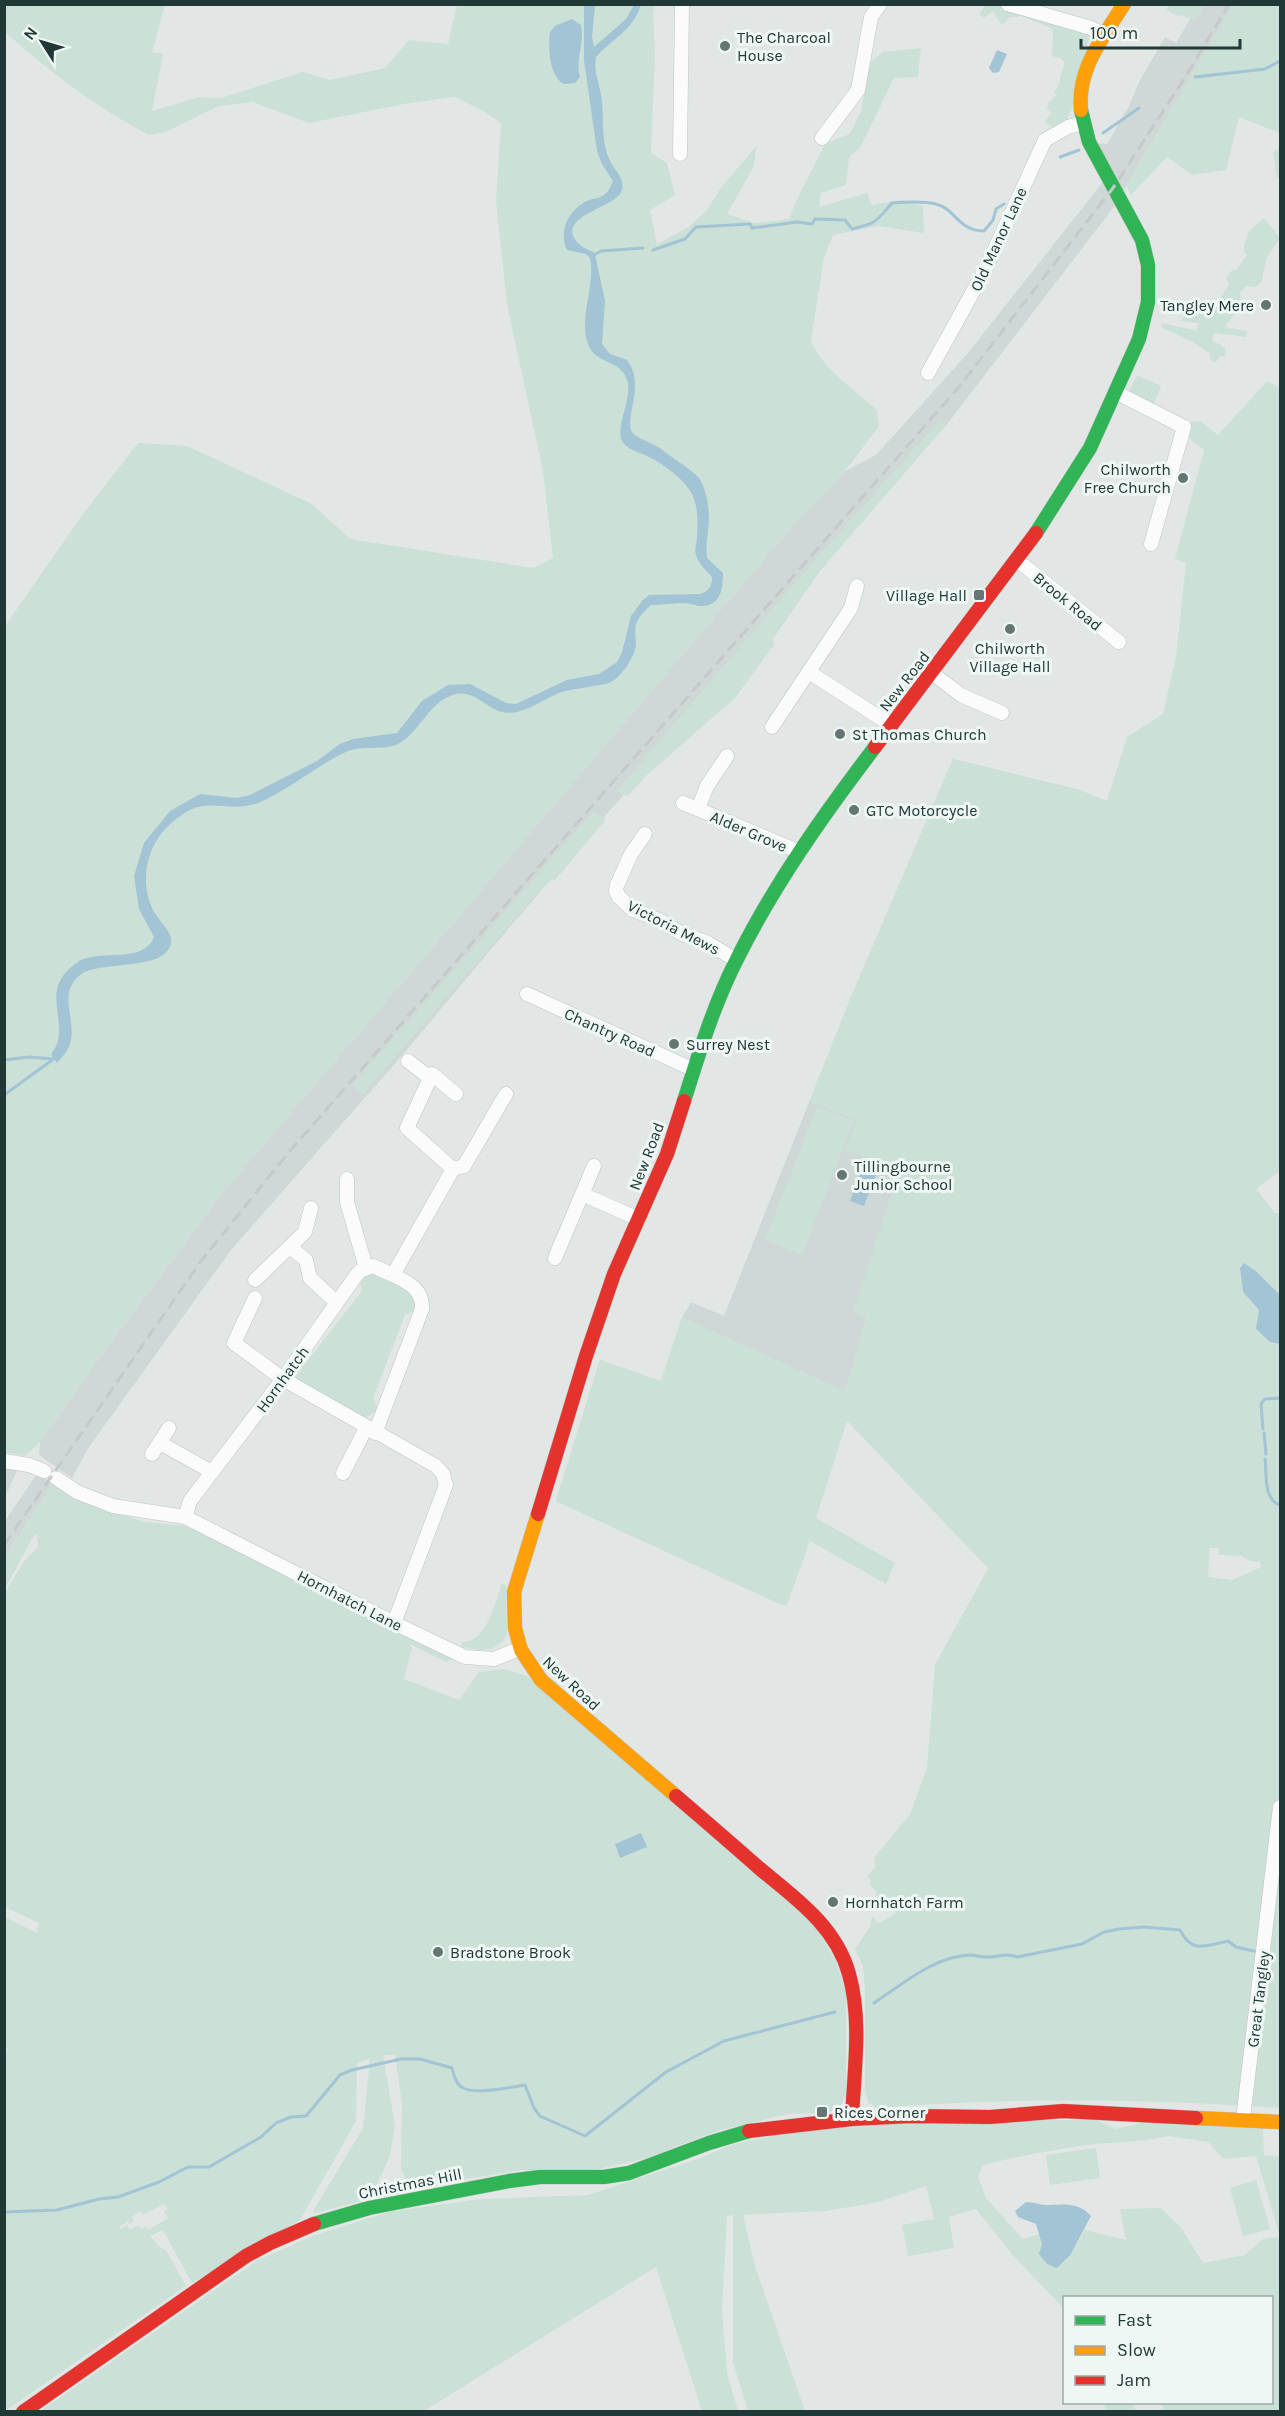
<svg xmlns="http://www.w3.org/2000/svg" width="1285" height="2416" viewBox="0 0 1285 2416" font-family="Karla,sans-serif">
  <rect width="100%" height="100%" fill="#e2e7e6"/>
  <g fill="#cfd8d6">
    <path d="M1198,5h35l-120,203 -165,215 -86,99 -31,31 -339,395 -93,111 -168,191 -142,197 -17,31 -29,-20 -4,-4 1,-12 60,-85 124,-166 571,-668 50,-52 31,-16 92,-102 138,-175 -11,-35 12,1 22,-38 10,-24 26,-45 11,6z"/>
    <path d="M953,759l127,31 -11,39 -216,481 14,7 -85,288 -226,-104 44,-141 61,21 21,-63 9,-16 33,14 127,-319z"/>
    <path d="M5,1465l12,6 -12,26z"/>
    <path d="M37,1474l16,9 -48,74v-36z"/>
  </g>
  <g fill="#cbe0d6" fill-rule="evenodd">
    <path d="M1169,4l3,2c9,-3 22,-2 31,-1 -2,12 -11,18 -21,10l-5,1 -11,-6z"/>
    <path d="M5,5h160l-13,47 11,2 -11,57 47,-14 22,1 82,-26 27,8 55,-12 24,-28 39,4 9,-39h199l-3,6 2,44 -4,98 16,10 8,32 -25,15 7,34 32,-17 18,-17 15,-24 34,-39 -2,19 -27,48 28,9 34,-4c10,-26 24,-51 37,-76l24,-9 11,-23 9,-48 13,-11 38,-4 -3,29 -24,1 -34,70 -11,9 -3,28 -25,8 -2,14 48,-14 5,12 29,-5 22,6 1,27 -46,-7 -45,9 -9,23 -13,82c9,27 45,51 66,70l2,16 -34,45 -50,52 -571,668 -124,166 -60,85 -15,14 -21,-4 1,-826 78,-112 55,-71 49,3 125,58 38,35 184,29 19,-10 -10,-87 -36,-167 -11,-103 5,-78 -16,-11 -30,-15 -46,6 -100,20 -56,-21 -34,4 -53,26 -17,3c-54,-28 -99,-63 -144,-103z"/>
    <path d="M985,5h29l77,26 -19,77 -11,25 -16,-11 6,-9 -4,-5 2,-6 8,-7 -3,-3c7,-7 6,-19 11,-28l-3,-5 -10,-3 1,-27 -32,-13 -13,2 -3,5 -4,1 -8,-13 -9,7 -5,-4z"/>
    <path d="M1233,5h47v128l-41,-16 -13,53 -34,5 -25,-18 -36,38 -5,-10z"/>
    <path d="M1280,147v31l-3,-1 -4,-25z"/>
    <path d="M1264,218l16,20 -14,21 -4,22 -6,6 -10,-1 -6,7c3,16 -7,22 -15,34l22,4 -1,6 -32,-4 -2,8 9,4 5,5 -1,7 -5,-1 -4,6 -5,-1 -2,-8 -16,-11 -32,-15 1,-4 35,8 1,-8 -17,-2 3,-4c22,0 35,-14 45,-33l-3,-6 6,-8h4l11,-15 -4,-4 5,-19z"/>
    <path d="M1137,375l24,11 -8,20 -25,-12z"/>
    <path d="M1267,381l13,7v783l-24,18 19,24h5v82l-24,-24 -12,-8 -1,29 16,18 11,32 10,2v764c-133,-9 -270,-11 -404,0l-8,-6 -3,-11v-99l-2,-26 -8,-17 15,-22 2,-11 6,8 18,-11 -5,-8 -6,3 -10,-15 1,-2 -7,-7 2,-4 -4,-3 8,-10 -1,-9 36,-44 17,-46 8,-103 53,-97 -141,-147 -31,97 79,45 -9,21 -76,-43 -23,64h-5l-226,-104 44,-141 61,21 21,-64 163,74 22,-73 -14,-7 47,-142 -55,-19 12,-30 -48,-18 42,-105 102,-238 127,31 27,11 20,-64 36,-23 13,-58 10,-93 -11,-4 29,-109 -13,-10 -10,-17 19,-2 18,14zM1210,1548h9v7l23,1 8,5 10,1 1,5 -29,13 -24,-3z"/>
    <path d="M939,421l6,5 -125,145 -47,68 1,6 -39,53 -88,77 -19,21 -12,-4 183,-214z"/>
    <path d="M593,812l12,6 -1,4 -49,58 -3,-1 -20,20 -169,195 -11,-9z"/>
    <path d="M817,1107l37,14 -52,134 -37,-15z"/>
    <path d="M378,1272c15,9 42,18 36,39l-9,4 -32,83 4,9 -1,4 -12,8 -72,-41 5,-11 8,-3 57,-73 -2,-11 7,-5z"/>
    <path d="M53,1483l35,19 56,20 43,4 64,28 202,104 -7,4 -37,-18 3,4 -8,31 55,21 20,-28 25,-3 23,7 287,248 22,37 10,32v101l-6,13 -12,6 -40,1 -68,16 -77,29 -53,12 -69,-1 -111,18 -9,-19 1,-65 -7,-49h-12l12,71 -5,29 -19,43 -56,15 -2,-2 50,-83 7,-69 -13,4 -1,58 -56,99 -108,63 -29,-53 -13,6 9,11 7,3 20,36 -181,125 -1,-355 4,-7 -4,-3 1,-129 32,16 2,-10 -34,-16 -1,-313 21,-34 13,-13 -1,-14 -4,4 -28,52v-32zM164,2204l4,5 -4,2 4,7 -20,12 -2,-4 -5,3 -2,-4 -9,5 -3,-5 -6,4 -2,-2 9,-6 2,3 4,-3 -2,-4 8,-6 3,4z"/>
    <path d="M502,1584l4,1 1,50c-11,19 -28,16 -46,12l1,-5c25,1 33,-40 40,-58z"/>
    <path d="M1040,2120h56l20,9 26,-6 121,6 1,26 16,1v255h-116l-2,-8 110,-1v-104h-208v11l-54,-57 -34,-43 -27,8 5,31 -46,8 -6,-31 32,-6 -8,-33 -48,16 -52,9 -83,4 12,51 50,145h-57l-15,-49v-147l-6,1 -5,94 5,63 11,38h-36l-46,-144 -232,144 -385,1 219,-152 57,-25 74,-23 92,-13 107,-4 110,-36 36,-15 61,-13 107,-7zM1169,2136l39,6 15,17 33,-3 24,81 -17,2 -18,16 -42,8 -21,-34 -21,-21 -41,1 6,31 -41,-10 -14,24 -29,-10 -2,-10 -17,5 -37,-41 -8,-22 5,-11c37,-9 73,-16 111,-21 27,-2 47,-2 75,-8z"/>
    <path d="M1096,2148l4,30 -50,7 -4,-30z"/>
    <path d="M1256,2180l14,49 -27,7 -13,-48z"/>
    <path d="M1103,2403h30l3,8h-29z"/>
  </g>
  <g fill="#a2c4d5">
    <path d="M584,5h11l-3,32 2,10 32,-28 8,-14h7c-8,25 -29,34 -45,52 -3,17 5,29 6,45 2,20 -1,41 8,59 5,10 15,17 12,29 -4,18 -71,26 -43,54 4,4 11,6 16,9l1,6 9,42 -3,43 8,10 17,6c19,24 -3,57 5,72 2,5 22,12 28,16 11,9 26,18 37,28 8,7 12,30 12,40 0,14 -4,28 -2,42l16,15c0,16 -2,34 -24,33 -5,-1 -10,-3 -14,-3 -11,0 -23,2 -34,2 -4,4 -9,8 -12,13 -6,9 -3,18 -3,27 -2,13 -14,31 -25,37 -8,4 -36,6 -49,10 -19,6 -39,25 -60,20 -16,-4 -27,-22 -46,-18 -28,7 -35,38 -58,50 -15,7 -34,1 -50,7 -29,13 -54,35 -83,49 -27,13 -43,2 -67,7 -10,2 -24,13 -31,20 -23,23 -28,61 -11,88 5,8 17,18 15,28 -5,29 -73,17 -91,32 -22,18 -5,42 -9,65 -2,10 -8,16 -14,23l-6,-9c24,-29 -17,-63 27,-92 21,-14 65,3 76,-25l-15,-28 -5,-33 10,-33 26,-32 30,-17 37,4 13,-3 67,-34 23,-17 13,-5 44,-6 25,-32 26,-16 22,-1 36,19 10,1 51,-24 32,-6 18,-12 5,-10 9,-36 11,-15 7,-6 52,-1c8,-3 11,-8 11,-17 -6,-7 -14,-13 -16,-22 -2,-6 1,-12 1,-18 1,-13 1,-29 -4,-41 -7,-15 -26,-29 -40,-37 -10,-6 -25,-8 -31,-18 -7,-11 9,-41 6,-58 -6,-25 -32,-17 -40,-39 -10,-27 8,-58 2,-86l-4,-4 -19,-4c-9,-18 2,-41 20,-49 6,-3 13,-2 18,-7 4,-3 6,-8 8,-13l-11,-17 -5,-13 -13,-91z"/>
    <path d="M572,19l9,6c4,17 -6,34 -1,52l-5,6 -11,1c-15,-8 -16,-36 -14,-52l5,-6z"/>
    <path d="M997,50l10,4 -8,18 -6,1 -4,-5z"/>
    <path d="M864,1164l14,5 -14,37 -14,-5z"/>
    <path d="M1244,1263l12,8 24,24v49l-10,-2 -14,-13 3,-19 -16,-18 -3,-24z"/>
    <path d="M641,1833l6,14 -27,11 -5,-14z"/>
    <path d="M1026,2202c8,0 17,4 24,3 16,-1 30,-2 41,11l-20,38 -14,14 -10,-4 -8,-10 3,-10 -6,-20 -18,-7 -3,-6z"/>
  </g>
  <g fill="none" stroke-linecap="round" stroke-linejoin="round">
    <g stroke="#a2c4d5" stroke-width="3">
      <path d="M1195,77l70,-8 15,-8"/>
      <path d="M1103,133l36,-25"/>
      <path d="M1060,157l19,-7"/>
      <path d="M653,250l32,-11 11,-12 54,-3 2,4 45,-6 15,2 3,-5 30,1 7,9c26,-6 24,-8 40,-26 13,-1 31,-2 44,1 20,5 22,27 48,27l9,-11 3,-11 8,-5"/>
      <path d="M594,255l7,-4 42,-3"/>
      <path d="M4,1060l25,-3 24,2"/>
      <path d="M4,1095l51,-37"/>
      <path d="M1263,1429l-2,-25 4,-5 15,-1"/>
      <path d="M1264,1433l2,21"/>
      <path d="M1265,1459c2,14 -2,41 15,46"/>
      <path d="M874,2003c29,-19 60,-47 97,-48 4,0 9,2 14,2 12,1 21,-5 32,0l65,-13 22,-12 15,-3 25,-2 36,3c12,24 25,16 48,11l8,6 22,5"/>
      <path d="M4,2212l53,-2 42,-11 19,-2 41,-15 29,-15h21l52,-30 15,-14 15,-6 15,-1 34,-41 12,-5 49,-11h19l32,9c2,8 4,16 11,20 13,7 48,-1 62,-3l9,23 6,8 45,20 81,-64 58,-31 111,-29"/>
    </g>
    <g stroke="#bfc4c3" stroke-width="15">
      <g id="street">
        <path d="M1008,4l83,24 14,7"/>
        <path d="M822,138l36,-48 13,-73 9,-13"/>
        <path d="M680,154l2,-150"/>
        <path d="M928,373l57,-103 60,-130 23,-13 14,-4"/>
        <path d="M1117,393l67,34 -33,117"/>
        <path d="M1017,560l102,82"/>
        <path d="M809,672l82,53"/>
        <path d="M932,673l29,22 41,18"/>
        <path d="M772,727l79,-119 6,-22"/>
        <path d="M683,803l117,49"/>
        <path d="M698,809l9,-23 20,-30"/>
        <path d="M645,834l-14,20 -14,31 -1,6 3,6 14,13 26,10 25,15 22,7 30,18"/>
        <path d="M527,994l165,75"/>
        <path d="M408,1061l22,17"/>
        <path d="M456,1094l-24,-20 -25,54 46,41 11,-3 42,-72"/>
        <path d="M347,1179v23l19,66"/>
        <path d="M582,1194l57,25"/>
        <path d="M290,1247l16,13 4,18 26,24"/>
        <path d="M555,1258l39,-92"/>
        <path d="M255,1280l50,-48 6,-24"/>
        <path d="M255,1298l-21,45 49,36 153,87 7,8 3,11 -52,138"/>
        <path d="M375,1433l47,-124c1,-20 -13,-26 -29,-34l60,-106"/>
        <path d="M160,1443l52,29"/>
        <path d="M152,1454l17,-26"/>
        <path d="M4,1461l25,4 15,6"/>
        <path d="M343,1473l23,-45"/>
        <path d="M56,1478l21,14 36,14 72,11 209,106 71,34 29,2 25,-10"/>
        <path d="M185,1517l5,-16 93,-122 72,-102 5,-6 13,-5 20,9"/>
        <path d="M1243,2119l37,-312"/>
      </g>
    </g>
    <g stroke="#bdc5c3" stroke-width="15">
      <g id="fast">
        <path d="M1036,533l54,-85 49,-109 9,-37v-37l-6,-25 -53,-98 -8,-32"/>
        <path d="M684,1101c15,-48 30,-97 53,-142 38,-76 87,-145 138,-212"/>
        <path d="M314,2224l55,-16 140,-27 31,-4h64l25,-4 80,-30 40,-12"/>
      </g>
    </g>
    <g stroke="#bdc5c3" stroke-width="15">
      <g id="slow">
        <path d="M1081,110c-4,-42 22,-72 43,-106"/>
        <path d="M538,1514l-24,78 1,36 6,22 20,30 135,116"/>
        <path d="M1196,2118l84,4"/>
      </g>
    </g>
    <g stroke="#bdc5c3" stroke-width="15">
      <g id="jam">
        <path d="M875,747l161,-214"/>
        <path d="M538,1514l48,-158 28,-82 53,-120 17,-53"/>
        <path d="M676,1796c28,24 56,48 83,72 36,30 77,58 90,106 13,46 5,97 3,145l-103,12"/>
        <path d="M852,2119l59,-3 79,1 73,-6 133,7"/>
        <path d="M23,2412l223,-156 24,-13 44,-19"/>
      </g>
    </g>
    <use href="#street" stroke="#fbfbfb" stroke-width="14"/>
    <use href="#fast" stroke="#30b455" stroke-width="14"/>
    <use href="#slow" stroke="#ff9f0a" stroke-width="14"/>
    <use href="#jam" stroke="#e5322d" stroke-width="14"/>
    <path stroke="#c6c9c9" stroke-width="3" stroke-dasharray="12 6" stroke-linecap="butt" d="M4,1545l197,-284 88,-109 670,-765 154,-199 73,-112 43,-72"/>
  </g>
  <g fill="#647674" stroke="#eff7f4" stroke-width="2">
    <circle cx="725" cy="46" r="6"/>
    <circle cx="1266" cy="305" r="6"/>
    <circle cx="1183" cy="478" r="6"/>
    <rect x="973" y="589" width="12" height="12" rx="3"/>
    <circle cx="1010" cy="629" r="6"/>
    <circle cx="840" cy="734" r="6"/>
    <circle cx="854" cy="810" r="6"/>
    <circle cx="674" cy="1044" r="6"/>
    <circle cx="842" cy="1175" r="6"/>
    <circle cx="833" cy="1902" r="6"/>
    <circle cx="438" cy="1952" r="6"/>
    <rect x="816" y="2106" width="12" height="12" rx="3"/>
  </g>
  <g text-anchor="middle" stroke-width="6" stroke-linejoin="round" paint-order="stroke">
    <g font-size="16" fill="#203937" stroke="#eff7f4" text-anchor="start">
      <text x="737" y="43">The Charcoal<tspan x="737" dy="18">House</tspan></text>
      <text x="1254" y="311" text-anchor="end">Tangley Mere</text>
      <text x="1171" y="475" text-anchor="end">Chilworth<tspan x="1171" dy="18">Free Church</tspan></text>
      <text x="967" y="601" text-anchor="end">Village Hall</text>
      <text x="1010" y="654" text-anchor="middle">Chilworth<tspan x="1010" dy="18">Village Hall</tspan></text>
      <text x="852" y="740">St Thomas Church</text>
      <text x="866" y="816">GTC Motorcycle</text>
      <text x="686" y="1050">Surrey Nest</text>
      <text x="854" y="1172">Tillingbourne<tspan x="854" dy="18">Junior School</tspan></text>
      <text x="845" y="1908">Hornhatch Farm</text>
      <text x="450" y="1958">Bradstone Brook</text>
      <text x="834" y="2118">Rices Corner</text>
    </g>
    <g font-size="16" fill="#203937" stroke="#eff7f4">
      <text transform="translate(998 239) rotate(-65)" y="6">Old Manor Lane</text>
      <text transform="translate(1068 601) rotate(39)" y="6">Brook Road</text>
      <text transform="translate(904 681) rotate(-52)" y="6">New Road</text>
      <text transform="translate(749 831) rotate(23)" y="6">Alder Grove</text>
      <text transform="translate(674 927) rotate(27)" y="6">Victoria Mews</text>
      <text transform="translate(610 1032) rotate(24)" y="6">Chantry Road</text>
      <text transform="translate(646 1156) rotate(-69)" y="6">New Road</text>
      <text transform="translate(282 1379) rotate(-54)" y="6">Hornhatch</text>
      <text transform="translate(350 1600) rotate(27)" y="6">Hornhatch Lane</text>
      <text transform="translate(572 1683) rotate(43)" y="6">New Road</text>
      <text transform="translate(1258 1999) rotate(-83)" y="6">Great Tangley</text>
      <text transform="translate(410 2183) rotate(-11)" y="6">Christmas Hill</text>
    </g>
  </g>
  <rect width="1285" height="2416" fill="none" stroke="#203937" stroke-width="12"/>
  <rect x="1063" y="2296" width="210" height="108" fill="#eff7f4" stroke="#9caba8" stroke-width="1.5"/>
  <rect x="1075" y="2316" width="30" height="9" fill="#30b455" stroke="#9caba8" stroke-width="1.5"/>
  <text x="1117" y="2326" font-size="18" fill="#203937">Fast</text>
  <rect x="1075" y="2346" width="30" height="9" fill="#ff9f0a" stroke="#9caba8" stroke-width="1.5"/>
  <text x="1117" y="2356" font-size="18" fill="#203937">Slow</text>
  <rect x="1075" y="2376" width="30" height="9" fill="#e5322d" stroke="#9caba8" stroke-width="1.5"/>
  <text x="1117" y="2386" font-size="18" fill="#203937">Jam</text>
  <g transform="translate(42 42) rotate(307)" stroke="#eff7f4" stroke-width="4.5" paint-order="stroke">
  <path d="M0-4.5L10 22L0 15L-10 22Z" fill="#203937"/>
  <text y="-9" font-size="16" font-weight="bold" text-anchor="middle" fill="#203937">N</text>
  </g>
  <path d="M1081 39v9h159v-9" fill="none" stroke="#203937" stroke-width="3"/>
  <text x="1090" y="39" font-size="18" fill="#203937" stroke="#eff7f4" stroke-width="4.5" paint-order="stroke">100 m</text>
</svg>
